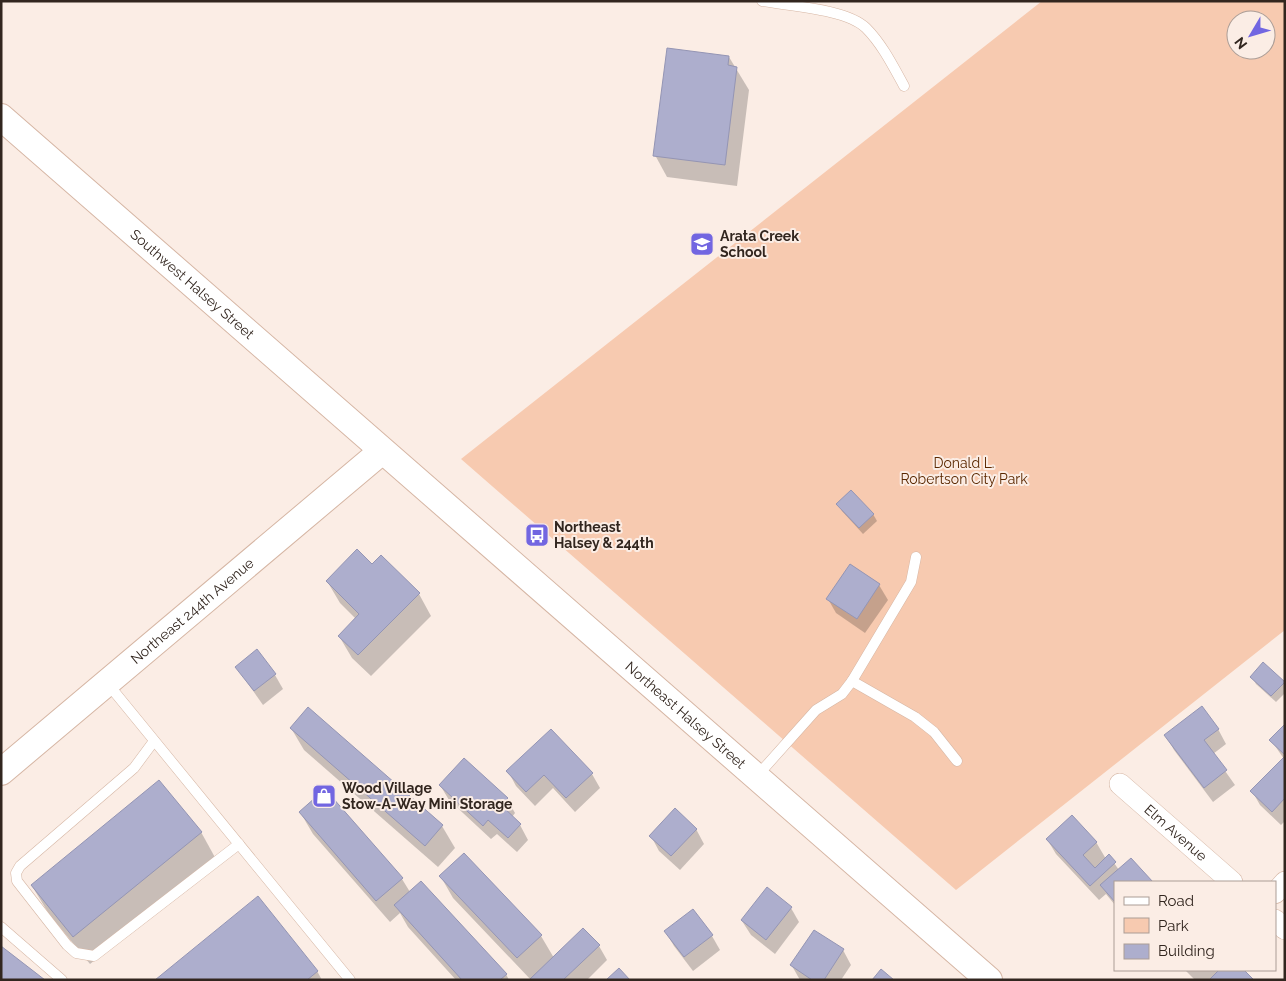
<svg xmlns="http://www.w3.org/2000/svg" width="1286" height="981" viewBox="0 0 1286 981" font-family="Raleway,sans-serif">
  <rect width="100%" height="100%" fill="#fbede5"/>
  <path fill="#f7cab0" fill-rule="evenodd" d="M1042,1h243v629l-329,260 -495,-431zM1236,20h30v30h-30z"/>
  <g fill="#0003">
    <path d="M729,57l20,33 -12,96 -70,-9 -12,-22z"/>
    <path d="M838,504l35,10 4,7 -14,13 -21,-23z"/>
    <path d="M372,566l47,28 12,22 -60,60 -19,-18 -13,-22 17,-17 -16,-16 -13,-22z"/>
    <path d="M879,585l9,15 -23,33 -29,-20 -8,-14z"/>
    <path d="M237,667l38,8 8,14 -20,16 -17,-24z"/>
    <path d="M1252,677l32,5 1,11 -9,9 -20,-18z"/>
    <path d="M1285,725v96l-4,4 -21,-20 -8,-14 32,-32 -13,-19z"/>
    <path d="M291,728l151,98 13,22 -17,19 -134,-117z"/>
    <path d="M1218,729l8,15 -13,10 22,31 -22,17 -39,-52 -8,-14z"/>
    <path d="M508,771l84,3 8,14 -25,24 -22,-24 -18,18 -19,-20z"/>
    <path d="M440,785l67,14 8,14 -3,4 8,8 8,15 -11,12 -20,-18 -6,5 -42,-39z"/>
    <path d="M300,812l102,67 8,13 96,82 3,6h-53l-48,-53 -8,-14 -10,9 -77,-88z"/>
    <path d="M696,829l8,15 -24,26 -21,-19 -8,-15z"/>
    <path d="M201,832l16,29 -127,103 -41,-50 -17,-28z"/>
    <path d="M1047,839l49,3 10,17 3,-3 10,14 12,-10 20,22h-36v23l-9,-11 -7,6 -43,-46z"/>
    <path d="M464,854l77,82 13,22 45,-12 8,14 -20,20h-56l-78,-82 -12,-21z"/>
    <path d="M791,908l8,14 -24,32 -24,-19 -9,-14z"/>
    <path d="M665,931l47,5 8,14 -27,21 -19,-25z"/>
    <path d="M843,950l8,15 -10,15h-41l-8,-14z"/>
    <path d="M1185,970h57l10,10h-57z"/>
    <path d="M317,971l5,9h-165z"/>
  </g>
  <g fill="#adaecd" stroke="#9495b4">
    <path d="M667,48l62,8 -1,9 9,2 -12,98 -72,-9z"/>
    <path d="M851,490l23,24 -15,14 -23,-24z"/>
    <path d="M357,549l15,15 9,-9 39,38 -62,62 -20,-19 21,-22 -33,-33z"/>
    <path d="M850,564l30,20 -23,35 -31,-20z"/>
    <path d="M257,649l19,25 -22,17 -19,-24z"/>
    <path d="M1263,662l22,20 -14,14 -21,-19z"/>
    <path d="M1202,706l17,23 -15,11 23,30 -23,18 -40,-53z"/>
    <path d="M308,707l135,118 -18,21 -135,-118z"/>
    <path d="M1285,724v31l-16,-15z"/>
    <path d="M551,729l42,44 -27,25 -22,-23 -18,17 -20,-21z"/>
    <path d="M1285,756v42l-13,14 -22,-21z"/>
    <path d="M464,758l44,40 -7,7 20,19 -13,14 -20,-18 -5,6 -44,-41z"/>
    <path d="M159,780l43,52 -129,105 -42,-52z"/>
    <path d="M325,789l78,89 -27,23 -77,-89z"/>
    <path d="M675,808l22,21 -26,27 -22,-20z"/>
    <path d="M1072,815l25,27 -14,13 12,13 14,-14 7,8 -26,24 -44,-47z"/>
    <path d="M464,853l78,82 -25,23 -78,-82z"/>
    <path d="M1131,858l22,24h-38v20l-15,-17z"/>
    <path d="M421,881l86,93 -7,6h-38l-68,-75z"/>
    <path d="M767,887l25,20 -26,33 -25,-20z"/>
    <path d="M258,896l60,75 -11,9h-152z"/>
    <path d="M693,909l20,26 -29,22 -20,-26z"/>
    <path d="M583,928l17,17 -37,35h-34z"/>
    <path d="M814,930l30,19 -20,31h-12l-22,-15z"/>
    <path d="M1,946l44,34h-44z"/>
    <path d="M619,968l11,12h-24z"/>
    <path d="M881,969l13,11h-22z"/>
    <path d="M1219,970h25l10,10h-45z"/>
  </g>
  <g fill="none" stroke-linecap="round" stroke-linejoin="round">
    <g stroke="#d6b6a4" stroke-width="11">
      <g id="service">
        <path d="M762,1c27,5 85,8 104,27 16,16 27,38 38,58"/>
        <path d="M852,681l63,36 19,15 23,29"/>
        <path d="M108,684l242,296"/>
        <path d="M154,741l-20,27 -114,98 -4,7 1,8 50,64 9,8 18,3 145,-112"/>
        <path d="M757,776l59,-66 26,-16 10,-13 59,-99 5,-25"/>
        <path d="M1,927l61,53"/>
      </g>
    </g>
    <g stroke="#d6b6a4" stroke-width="22">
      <g id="minor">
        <path id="s1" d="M1120,784l112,98"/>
        <path d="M1275,893l10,-11"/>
        <path d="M1275,920l10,9"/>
      </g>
    </g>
    <g stroke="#d6b6a4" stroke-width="28">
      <g id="tertiary">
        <path id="s2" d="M1,117l988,863"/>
        <path id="s3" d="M1,772l381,-321"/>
      </g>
    </g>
    <use href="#service" stroke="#fff" stroke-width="10"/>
    <use href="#minor" stroke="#fff" stroke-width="21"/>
    <use href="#tertiary" stroke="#fff" stroke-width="26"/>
  </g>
  <defs>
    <g id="school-square" transform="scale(1.25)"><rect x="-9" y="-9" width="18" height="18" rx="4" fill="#7266e1" stroke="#fbede5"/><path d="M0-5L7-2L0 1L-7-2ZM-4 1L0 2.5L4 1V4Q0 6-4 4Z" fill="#fff"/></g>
    <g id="bus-square" transform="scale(1.25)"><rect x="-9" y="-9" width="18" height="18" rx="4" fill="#7266e1" stroke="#fbede5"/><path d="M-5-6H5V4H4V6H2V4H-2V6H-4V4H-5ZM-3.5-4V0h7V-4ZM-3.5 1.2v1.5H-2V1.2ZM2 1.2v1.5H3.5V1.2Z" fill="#fff"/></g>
    <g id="shop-square" transform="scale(1.25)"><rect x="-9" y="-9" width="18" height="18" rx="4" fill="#7266e1" stroke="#fbede5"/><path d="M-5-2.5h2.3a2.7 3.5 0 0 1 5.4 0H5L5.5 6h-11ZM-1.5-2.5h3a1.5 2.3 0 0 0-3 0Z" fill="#fff"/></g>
  </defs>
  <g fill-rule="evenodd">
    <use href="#school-square" x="702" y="244"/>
    <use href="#bus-square" x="537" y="535"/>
    <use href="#shop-square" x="324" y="796"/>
  </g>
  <g text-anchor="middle" stroke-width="4" stroke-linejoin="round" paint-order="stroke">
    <g font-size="14" font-weight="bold" fill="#32261f" stroke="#fbede5" text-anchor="start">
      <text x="720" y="241">Arata Creek<tspan x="720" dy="16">School</tspan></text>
      <text x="554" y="532">Northeast<tspan x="554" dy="16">Halsey &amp; 244th</tspan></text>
      <text x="342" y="793">Wood Village<tspan x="342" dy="16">Stow-A-Way Mini Storage</tspan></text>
    </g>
    <g font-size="14" fill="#32261f" stroke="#fbede5">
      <text dy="5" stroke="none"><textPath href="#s2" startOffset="254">Southwest Halsey Street</textPath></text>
      <text dy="5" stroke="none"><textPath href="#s3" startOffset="250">Northeast 244th Avenue</textPath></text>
      <text dy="5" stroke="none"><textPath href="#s2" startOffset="909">Northeast Halsey Street</textPath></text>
      <text dy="5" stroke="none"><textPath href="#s1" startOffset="74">Elm Avenue</textPath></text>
    </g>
    <g font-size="14" fill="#5b2800" stroke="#fbede5">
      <text x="964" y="468">Donald L.<tspan x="964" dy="16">Robertson City Park</tspan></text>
    </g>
  </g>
  <rect width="1286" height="981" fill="none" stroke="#32261f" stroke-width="5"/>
  <rect x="1114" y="881" width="162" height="90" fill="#fbede5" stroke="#ab9d96"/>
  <rect x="1124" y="897" width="25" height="8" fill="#ffffff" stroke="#ab9d96"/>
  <text x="1158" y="906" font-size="15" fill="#32261f">Road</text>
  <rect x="1124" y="918" width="25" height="15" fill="#f7cab0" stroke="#ab9d96"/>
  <text x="1158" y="931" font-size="15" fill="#32261f">Park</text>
  <rect x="1124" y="944" width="25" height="15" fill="#adaecd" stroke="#ab9d96"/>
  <text x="1158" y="956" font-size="15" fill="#32261f">Building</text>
  <g transform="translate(1251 35) rotate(232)"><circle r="24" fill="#fbede5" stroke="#ab9d96"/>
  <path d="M0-4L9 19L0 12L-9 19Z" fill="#7266e1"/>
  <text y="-8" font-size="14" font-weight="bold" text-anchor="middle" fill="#32261f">N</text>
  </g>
</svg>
